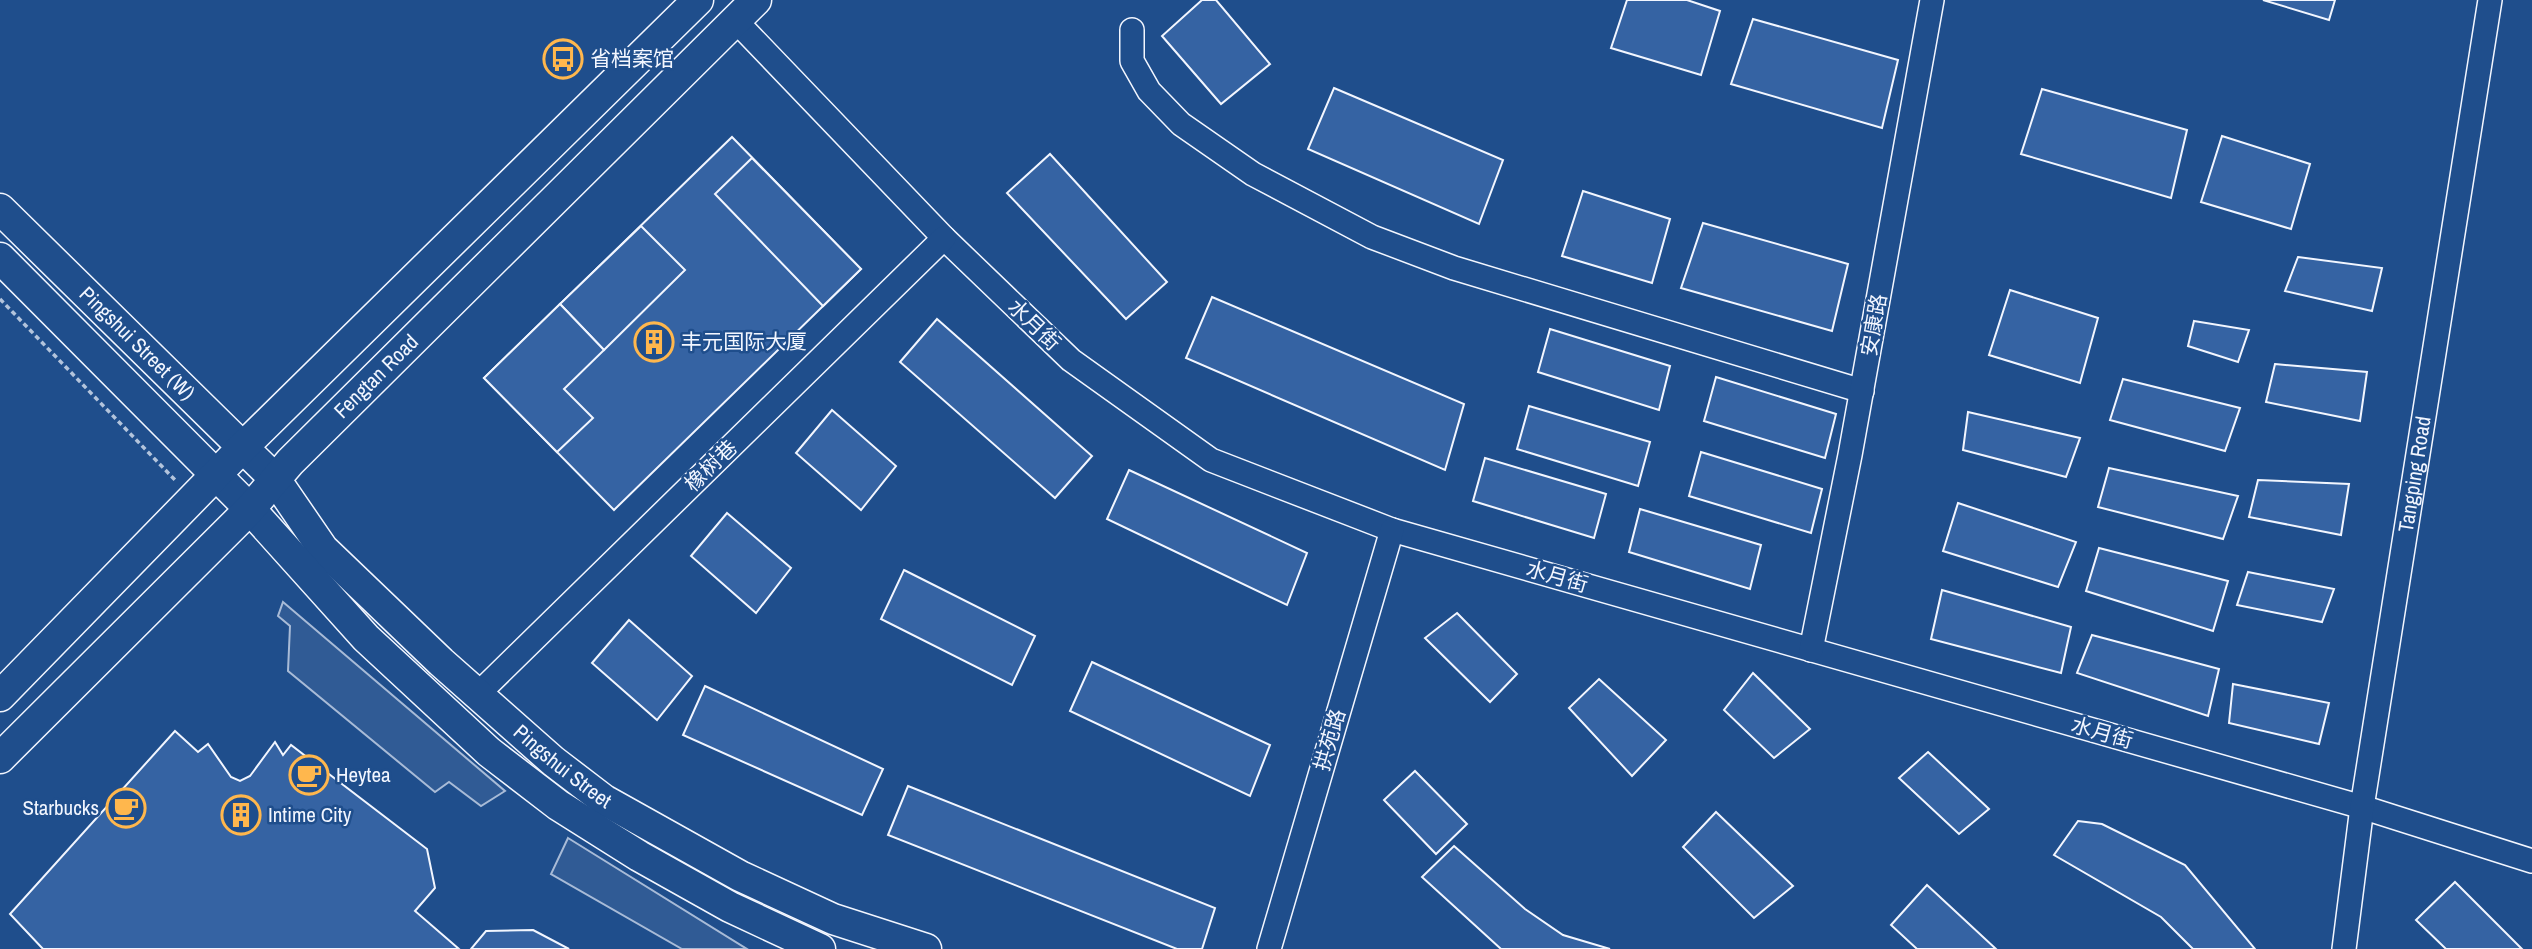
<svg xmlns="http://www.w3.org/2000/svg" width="2532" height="949" viewBox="0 0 2532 949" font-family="'Archivo Narrow','Noto Sans SC',sans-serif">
  <rect width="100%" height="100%" fill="#1f4e8c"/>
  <g fill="#305b95" stroke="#a8bbd7" stroke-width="2">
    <path d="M283,602l222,189 -24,15 -32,-24 -14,10 -147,-121 2,-45 -12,-10z"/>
    <path d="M568,838l179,111h-65l-131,-75z"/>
  </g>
  <g fill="#3563a3" stroke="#f2f6ff" stroke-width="2">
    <path d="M1202,0h14l54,64 -49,40 -59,-68z"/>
    <path d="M1627,0h60l33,11 -19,64 -90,-27z"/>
    <path d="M2263,0h72l-6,20z"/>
    <path d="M1753,19l145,41 -16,68 -151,-44z"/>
    <path d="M1334,88l169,72 -24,64 -171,-75z"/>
    <path d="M2042,89l145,41 -16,68 -150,-44z"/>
    <path d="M2222,136l88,28 -19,65 -90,-27z"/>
    <path d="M732,137l129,132 -247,241 -130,-132z"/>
    <path d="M1050,154l117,128 -41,37 -119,-126z"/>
    <path d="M752,158l109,111 -38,37 -108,-112z"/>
    <path d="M1583,191l87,28 -18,64 -90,-27z"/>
    <path d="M1703,223l145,41 -16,67 -151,-43z"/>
    <path d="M641,226l44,44 -81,80 -44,-46z"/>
    <path d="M2298,257l84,11 -10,43 -87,-20z"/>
    <path d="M2010,290l88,28 -18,65 -91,-28z"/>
    <path d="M1212,297l252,107 -19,66 -259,-112z"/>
    <path d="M560,304l44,46 -40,39 29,29 -36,34 -73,-74z"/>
    <path d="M937,319l155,137 -37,42 -155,-136z"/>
    <path d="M2194,321l55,9 -11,32 -50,-16z"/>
    <path d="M1550,329l120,37 -11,44 -121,-38z"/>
    <path d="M2275,364l92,8 -7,49 -94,-19z"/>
    <path d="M1716,377l120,37 -11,44 -121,-37z"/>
    <path d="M2123,379l117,29 -15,43 -115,-31z"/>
    <path d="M1529,406l121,36 -12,44 -121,-37z"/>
    <path d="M832,410l64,56 -35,44 -65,-57z"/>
    <path d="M1968,412l112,26 -14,39 -103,-27z"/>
    <path d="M1701,452l121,37 -11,44 -122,-37z"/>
    <path d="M1485,458l121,36 -12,44 -121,-37z"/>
    <path d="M2109,468l129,28 -15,43 -125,-32z"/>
    <path d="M1129,470l178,83 -20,52 -180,-86z"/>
    <path d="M2258,480l91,4 -8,51 -92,-18z"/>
    <path d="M1958,503l118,39 -18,45 -115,-36z"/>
    <path d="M1640,509l121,36 -11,44 -121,-37z"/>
    <path d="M727,513l64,55 -35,45 -65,-57z"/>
    <path d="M2099,548l129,33 -15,50 -127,-40z"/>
    <path d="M904,570l131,66 -23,49 -131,-66z"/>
    <path d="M2248,572l86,17 -12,33 -85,-17z"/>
    <path d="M1942,590l129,37 -10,46 -130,-34z"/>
    <path d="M1457,613l60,61 -27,28 -65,-64z"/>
    <path d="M629,620l63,56 -35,44 -65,-57z"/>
    <path d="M2092,635l127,34 -11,47 -131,-43z"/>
    <path d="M1092,662l178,83 -20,51 -180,-85z"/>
    <path d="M1753,673l57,56 -36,29 -50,-48z"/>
    <path d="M1599,679l67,61 -34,36 -63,-68z"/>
    <path d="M2233,684l96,19 -10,41 -90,-21z"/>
    <path d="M705,686l178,83 -21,46 -179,-80z"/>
    <path d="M175,731l23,21 10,-8 23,33 9,4 10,-5 25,-34 8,13 8,-10 136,104 8,39 -20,23 44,38h-416l-33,-35z"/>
    <path d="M1928,752l61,57 -30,25 -60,-56z"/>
    <path d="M1415,771l52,53 -31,30 -52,-54z"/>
    <path d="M908,786l307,122 -13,41h-25l-289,-114z"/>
    <path d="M1716,812l77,74 -39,32 -71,-71z"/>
    <path d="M2078,821l24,3 83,41 70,84h-62l-32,-32 -107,-62z"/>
    <path d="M1454,846l71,63 38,26 47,14h-109l-79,-72z"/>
    <path d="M2455,882l67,67h-76l-30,-29z"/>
    <path d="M1927,885l69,64h-79l-26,-24z"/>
    <path d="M533,930l36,19h-98l15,-18z"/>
  </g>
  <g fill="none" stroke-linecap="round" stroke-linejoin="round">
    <g stroke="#f2f6ff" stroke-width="26">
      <g id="minor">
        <path d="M735,20l209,218 127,122 140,100 181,70 970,277 170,54"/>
        <path d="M1132,30v31l17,30 32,33 72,50 119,63 82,31 408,123"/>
        <path d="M1811,650l39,-195 82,-455"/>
        <path d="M478,694l466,-456"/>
        <path d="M1269,949l123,-419"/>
        <path id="s1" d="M2344,949l18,-142 128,-807"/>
      </g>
    </g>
    <g stroke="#f2f6ff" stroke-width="33">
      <g id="major">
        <path id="s2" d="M0,209l275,270 48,70 118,113 112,99 51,39 136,76 93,43 93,30"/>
        <path d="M0,258l250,251 116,129 123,114 69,53 81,51 91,51 90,42"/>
        <path d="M0,696l243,-249 455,-447"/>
        <path id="s3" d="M0,758l250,-249 40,-47 466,-462"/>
      </g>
    </g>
    <path stroke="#b3c4dc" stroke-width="3.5" stroke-dasharray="5 3.5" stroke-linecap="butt" d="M0,299l176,182"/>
    <use href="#minor" stroke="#1f4e8c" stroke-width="23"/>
    <use href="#major" stroke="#1f4e8c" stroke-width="30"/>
  </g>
  <defs>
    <g id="bus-ring" transform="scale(2.0125)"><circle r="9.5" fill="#1f4e8c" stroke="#ffb74d" stroke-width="1.5"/><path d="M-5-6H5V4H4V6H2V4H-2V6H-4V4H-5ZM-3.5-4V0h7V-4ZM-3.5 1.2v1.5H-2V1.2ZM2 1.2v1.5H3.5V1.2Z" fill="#ffb74d"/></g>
    <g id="building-ring" transform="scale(2.0125)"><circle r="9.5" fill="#1f4e8c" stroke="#ffb74d" stroke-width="1.5"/><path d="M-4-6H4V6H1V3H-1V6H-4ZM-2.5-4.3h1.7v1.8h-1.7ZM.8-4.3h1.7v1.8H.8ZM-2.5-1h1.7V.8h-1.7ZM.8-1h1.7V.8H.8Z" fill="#ffb74d"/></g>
    <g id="cafe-ring" transform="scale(2.0125)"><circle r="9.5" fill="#1f4e8c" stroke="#ffb74d" stroke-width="1.5"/><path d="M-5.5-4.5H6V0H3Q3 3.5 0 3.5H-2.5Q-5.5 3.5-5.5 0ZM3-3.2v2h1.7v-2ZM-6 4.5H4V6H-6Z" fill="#ffb74d"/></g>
  </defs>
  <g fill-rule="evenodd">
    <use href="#bus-ring" x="563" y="59"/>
    <use href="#building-ring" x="654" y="342"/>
    <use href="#cafe-ring" x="309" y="775"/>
    <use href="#cafe-ring" x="126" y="808"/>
    <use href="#building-ring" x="241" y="815"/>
  </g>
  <g text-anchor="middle" stroke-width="5" stroke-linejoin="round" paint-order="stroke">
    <g font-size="21" fill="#f2f6ff" stroke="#1f4e8c" text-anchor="start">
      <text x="590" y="66">省档案馆</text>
      <text x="681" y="349">丰元国际大厦</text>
      <text x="336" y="782">Heytea</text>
      <text x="99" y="815" text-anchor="end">Starbucks</text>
      <text x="268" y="822">Intime City</text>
    </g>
    <g font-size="21" fill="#f2f6ff" stroke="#1f4e8c">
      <text transform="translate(1034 325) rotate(44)" y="7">水月街</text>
      <text transform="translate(1874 325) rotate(-80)" y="7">安康路</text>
      <text dy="7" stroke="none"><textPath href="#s2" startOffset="192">Pingshui Street (W)</textPath></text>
      <text dy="7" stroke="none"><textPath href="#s3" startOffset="536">Fengtan Road</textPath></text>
      <text transform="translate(711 466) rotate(-44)" y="7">橡树巷</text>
      <text dy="7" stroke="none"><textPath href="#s1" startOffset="480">Tangping Road</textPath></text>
      <text transform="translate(1557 577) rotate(16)" y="7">水月街</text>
      <text transform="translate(2102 733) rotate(16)" y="7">水月街</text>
      <text transform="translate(1330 740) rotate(-74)" y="7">拱苑路</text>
      <text dy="7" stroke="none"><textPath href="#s2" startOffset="794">Pingshui Street</textPath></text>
    </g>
  </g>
</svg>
